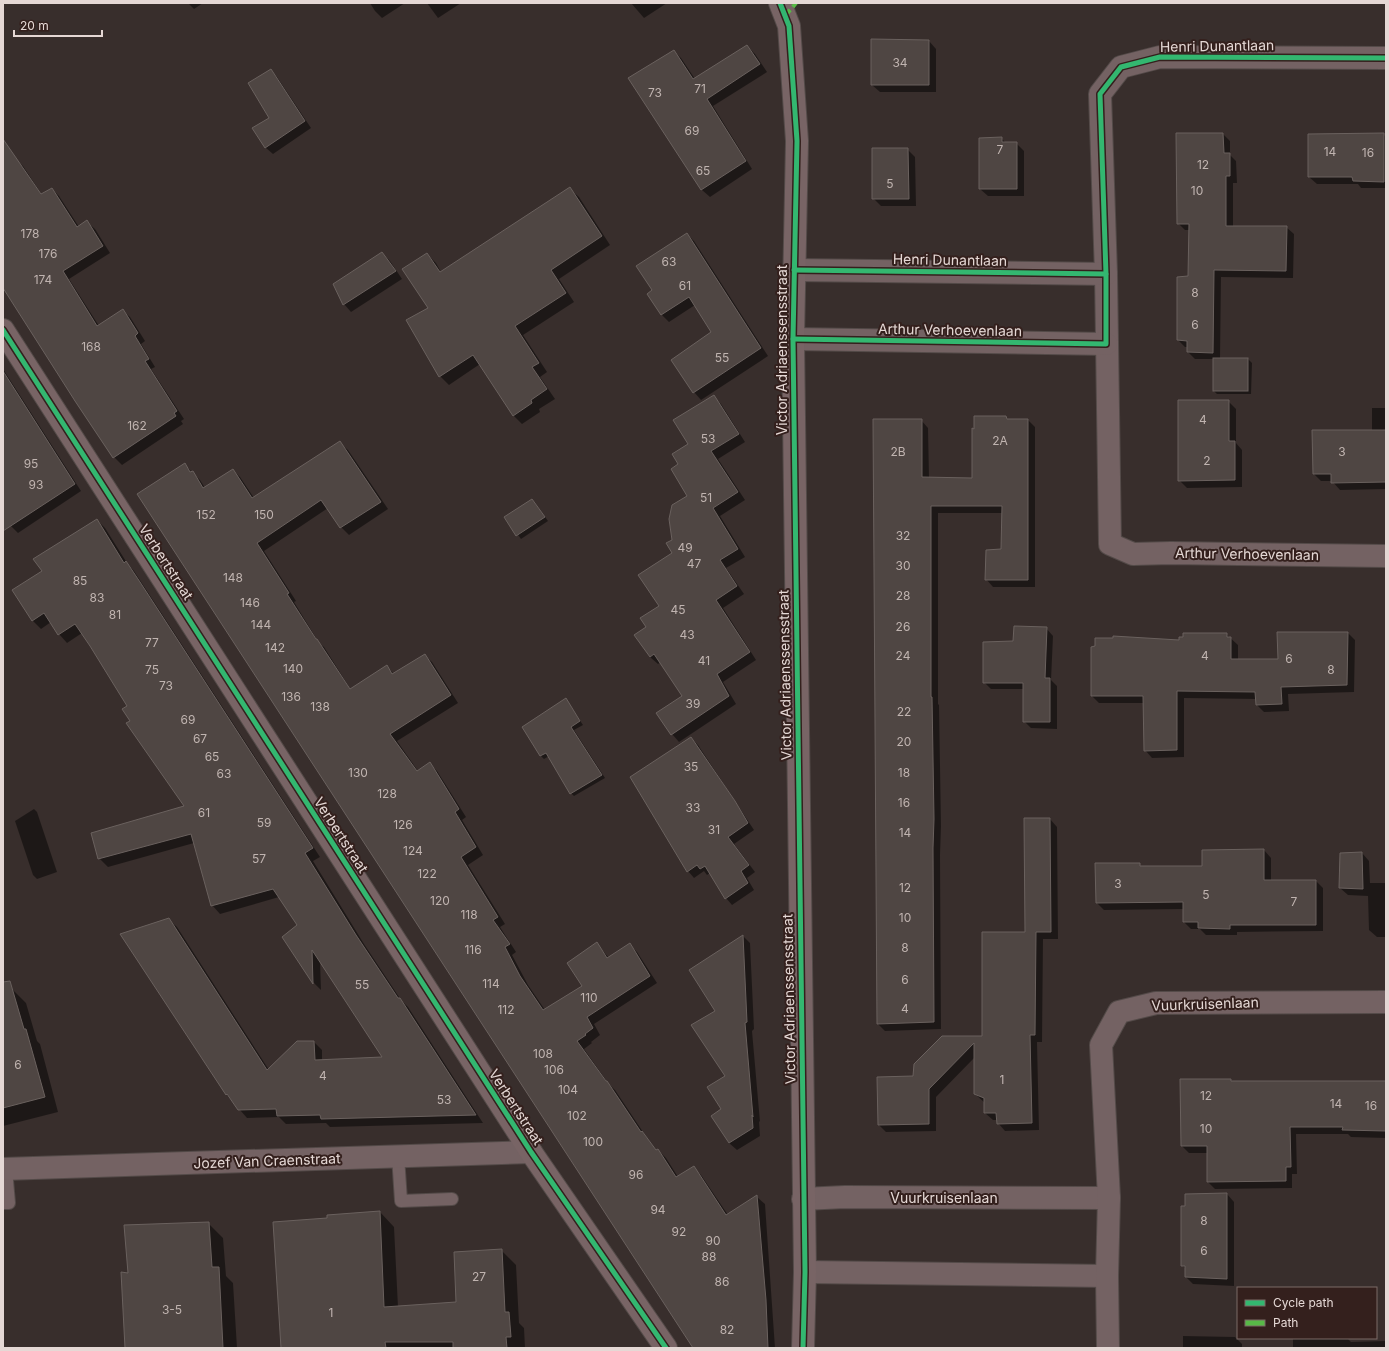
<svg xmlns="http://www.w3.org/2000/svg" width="1389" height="1351" viewBox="0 0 1389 1351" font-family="Inter,sans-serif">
  <rect width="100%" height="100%" fill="#382e2c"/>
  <g fill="#0007">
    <path d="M188,3h15l-9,6z"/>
    <path d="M370,3h35l-23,15 -7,-7z"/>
    <path d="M427,3h34l-23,15z"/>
    <path d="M631,3h36l-23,15z"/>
    <path d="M929,41l7,8v43h-56l-8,-7z"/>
    <path d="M747,46l8,8 12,18 -54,34 39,63 -42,28 -8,-7 -72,-112 44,-27 7,7 14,21z"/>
    <path d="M271,70l6,7 34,51 -38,26 -7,-6 -12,-19 16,-11z"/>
    <path d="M1223,134l7,7v14l6,6 1,22h-4v44h53l8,7 -1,44 -72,-1 -1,82h28l4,4 -1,31h-34l-3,-3v-32h-19l-7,-7v-5h-3l-7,-7 11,-63 1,-47h-5l-7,-7z"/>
    <path d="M1383,134l3,3v51h-25l-3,-4h-41l-8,-7z"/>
    <path d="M1001,138l5,5h10l8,8v45h-36l-8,-7z"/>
    <path d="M3,150l12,9 8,7 19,29 10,-6 7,7 20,31 8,-5 8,7 15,24 -41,26 30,47 23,-16 8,7 15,24 -4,3 14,23 -4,2 33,50 -3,2 2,3 -61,41 -8,-8 -111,-170z"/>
    <path d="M908,150l7,7 1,49h-35l-8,-8z"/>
    <path d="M570,189l9,8 31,48 -51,34 15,23 -51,33 24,37 -7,5 15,22 -16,10 1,3 -18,12 -9,-9 -33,-51 -31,21 -9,-9 -11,-67 -2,-55 9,9 5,9z"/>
    <path d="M687,234l7,7 74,115 -67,44 -7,-8 19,-60 -18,-27 -26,17 -7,-7 -13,-21 5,-3z"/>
    <path d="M382,253l8,8 12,18 -51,33 -7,-8 -10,-20z"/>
    <path d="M3,369l78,122 -63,42 -7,-7 -8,-6z"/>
    <path d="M714,397l7,7 24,38 -27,17 27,41 -25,16 25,41 -19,11 18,26 -21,14 33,52 -33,22 13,22 -57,38 -7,-8 12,-37 -23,-35 -3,2 -8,-7 -14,-22 11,-7 14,-22 13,-53 -1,-13 16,-44 -10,-31z"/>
    <path d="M1228,401l8,8v34l6,7v37l-55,1 -8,-8z"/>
    <path d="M1372,408h14v81l-46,1 -8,-9h-11l-7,-7 58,-43z"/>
    <path d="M1006,417l3,3h19l7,7v160h-42l-7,-8 16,-29 1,-37h-65v191l1,1 2,121 -1,29 1,174 -56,2 -7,-7 43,-604 7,8 1,50 44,1z"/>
    <path d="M340,443l8,7 40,59 -39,26 -8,-8 -13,-19 -64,43 32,50 -2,1 25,41 5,4 27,43 36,-23 7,7 30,-19 8,7 26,41 -61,38 21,30 11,-8 8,8 29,46 -4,3 21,35 -15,10 37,59 -5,3 16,25 -4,3 16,30 17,25 38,-24 13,-43 13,15 21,-13 7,7 20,31 -63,41 6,11 -9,7 1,1 -8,6 24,34 7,7 30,45 12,16 1,-1 8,8 12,19 16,-9 7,7 27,40 29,-18 8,7 10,144h-82l-508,-883 15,15 5,8 28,-18 7,7 14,21z"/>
    <path d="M535,503l13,18 -27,18 -16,-22z"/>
    <path d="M97,520l8,8 22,35 7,8 186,286 -7,4 51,83 37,56 7,7 75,116 -153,4 -4,-4 -40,1 -7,-7 -32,1 -21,-24 -58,-175 9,8 92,143 45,-28 8,8v11l62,-3 -64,-98 1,30 -7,-7 -31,-46 15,-12 -19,-28 -59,17 -8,-9 -18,-62 -86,24 -9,-9 86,-52 -54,-85 -2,-15 -47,-73 -15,10 -8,-9 -8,-12 -10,7 -8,-8 -19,-30 29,-19z"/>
    <path d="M1046,628l7,8 -2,44 6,6v43l-26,-1 -7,-7v-32h-33l-7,-7 30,-40z"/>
    <path d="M1348,633l7,7 -1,52 -66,2 1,17 -25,1 -7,-7v-6l-73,-1v59l-32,1 -7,-8 -1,-47h-45l-7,-7 88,-55 46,-7 12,11v15h41z"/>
    <path d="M566,700l17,25 -9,5 31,48 -31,18 -3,-3 -22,-37 -5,3 -3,-3 -18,-29z"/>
    <path d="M691,738l7,7 56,85 -20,14 21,28 -8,6 7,12 -22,15 -6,-7 -16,-25 -3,2 -3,-4 -10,7 -6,-7z"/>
    <path d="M34,809l3,3 20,60 -20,7 -4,-4 -18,-54z"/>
    <path d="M1050,819l7,8 1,112h-15l-1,103h-5l2,88 -34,1 -7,-8v-3h-5l-8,-7v-10l-10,-9v-37l-39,40v34l-50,1 -7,-7 35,-48 69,-40 43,-104z"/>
    <path d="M1264,850l7,8v23h45l7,7v43l-86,1v3h-31l-6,-6h-9l-7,-7v-13l-80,1 -7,-7 42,-39 3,3h61z"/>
    <path d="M1362,853l7,8 1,22h16v54h-9l-8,-7 -1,-34 -20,-1 -8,-7z"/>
    <path d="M743,936l7,7 4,86 -2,2 8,91 -1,-1 1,15 -23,14 -8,-7 -17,-27 10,-7 5,-33 -11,-65 -26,-41z"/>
    <path d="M12,989l14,14 11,38 3,3 18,68 -55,14v-135z"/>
    <path d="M1181,1080h50l3,2h152v56l-35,-1 -3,-3h-52l1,40h-5v14l-77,1 -7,-7v-29h-19l-7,-7z"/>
    <path d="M1227,1194l7,8v84l-41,-2 -7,-7v-8l-4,-4 4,-58z"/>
    <path d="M380,1212l14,15 4,80 59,-4 44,-53 15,15 3,58 5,5 1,20h-243l46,-129z"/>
    <path d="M208,1223l15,15 3,38 7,7 4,65h-111l3,-74z"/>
    <path d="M1183,1336l52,1 7,7v4h-59z"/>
    <path d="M1293,1339h55l3,3 35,-1v7h-93z"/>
  </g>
  <g fill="#4f4643" stroke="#6a615e">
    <path d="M871,39l58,1v45h-58z"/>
    <path d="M747,45l13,19 -53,35 39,62 -45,29 -73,-112 46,-28 19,29z"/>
    <path d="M271,69l34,52 -40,27 -13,-20 17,-10 -21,-35z"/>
    <path d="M1176,133h47l1,20h6v23h-4v50h61l-1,45 -72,-1 -1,83 -26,-1v-11l-10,-1v-63l11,-1 1,-52h-12z"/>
    <path d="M1384,133v49l-31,-1 -1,-4h-44v-43z"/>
    <path d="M1002,137v5h15v47h-38v-51z"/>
    <path d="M3,139l38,55 11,-6 25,39 10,-7 16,26 -40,25 34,55 26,-17 15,24 -3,3 14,23 -4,2 32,50 -3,2 2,3 -63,42 -38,-57 -72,-113z"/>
    <path d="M872,148h36l1,51h-37z"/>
    <path d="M570,187l32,49 -51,34 15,23 -51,33 24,37 -7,4 15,22 -16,11 1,3 -19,13 -40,-61 -34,22 -33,-57 22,-12 -26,-39 25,-16 13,19z"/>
    <path d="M687,233l74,115 -68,45 -22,-33 40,-28 -22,-35 -28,18 -14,-21 5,-4 -16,-24z"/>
    <path d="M382,252l14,19 -53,34 -10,-21z"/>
    <rect x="1213" y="358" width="35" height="33"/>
    <path d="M3,371l72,113 -72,47z"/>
    <path d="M714,395l25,39 -28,17 27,41 -25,16 25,41 -18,11 17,26 -21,14 34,52 -33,22 12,22 -58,39 -15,-22 26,-17 -28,-42 -4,3 -16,-22 12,-8 -6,-9 19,-12 -21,-31 34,-22 -6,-10 6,-3 -3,-21 3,-14 15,-9 -16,-27 7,-5 -6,-10 16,-10 -15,-24z"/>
    <path d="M1178,400h51v41h6v39l-57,1z"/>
    <path d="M974,416h32l1,3h21v161h-43l1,-30 15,-1 1,-43h-71v191h1l2,122 -1,29 1,174 -57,2 -4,-605h49v58l50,1v-50l2,1z"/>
    <path d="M1312,430h74v52l-55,1v-9h-18z"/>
    <path d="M340,441l41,61 -41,26 -19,-28 -64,43 32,50 -2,1 29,45h1l33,50 37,-24 5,9 33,-20 26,41 -61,39 27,37 13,-9 29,47 -4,3 21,35 -15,10 37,60 -5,3 17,24 -5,3 15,29 23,34 39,-24 -15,-23 30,-21 10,16 23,-15 20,33 -63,41 6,11 -8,6 1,1 -9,6 29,40h1l34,51 1,-1 14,19 2,-1 18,28 18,-11 32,49 31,-20 9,105 2,48h-75l-556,-854 48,-31 5,9 3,-1 10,17 30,-19 19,29z"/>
    <path d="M532,499l13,18 -29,19 -12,-19z"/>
    <path d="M97,519l27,44 2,-2 14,21 173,266 -8,5 51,82 42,63h2l76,117 -155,4 -1,-4 -43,1 -1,-7 -38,1 -11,-16 -1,1 -106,-161 49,-16 98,152 30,-29h17l1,19 67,-3 -70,-107 1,34 -31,-47 15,-12 -24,-36 -62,17 -20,-72 -93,25 -7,-26 93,-27 -58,-83 4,-2 -8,-12 5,-3 -37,-60 -15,-22 -17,11 -14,-22 -12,8 -20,-31 30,-19 -9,-12z"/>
    <path d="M1014,626l33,1 -2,51h5v44h-27v-39h-40v-41l30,-1z"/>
    <path d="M1277,632h71l-1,53 -66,2 1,17 -26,1 -1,-13 -78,-1v59l-33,1 -1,-55h-52v-49l4,-1v-8h18v-2l66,4v-3h4v-4h44v4h4v22h47z"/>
    <path d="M566,698l14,23 -9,6 31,48 -32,19 -24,-41 -6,3 -18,-29z"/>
    <path d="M691,737l44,64 13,22 -20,14 21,28 -8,6 7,12 -23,16 -20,-33 -5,3 -3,-4 -10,7 -57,-95z"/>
    <path d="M1024,818h26l1,114h-15l-1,103h-5l2,88 -35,1 -1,-11h-12v-15l-10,-4v-51l-45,46v35l-51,1 -1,-48 36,-1 1,-12 28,-28h40v-104h43z"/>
    <path d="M1264,849v31h52v45h-86v4l-32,-1v-6h-15v-20l-87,1 -1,-40h45v3h62v-16z"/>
    <path d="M1362,852l1,37 -24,-1 1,-35z"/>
    <path d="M743,935l4,87 -2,1 8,94 -1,-2 1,13 -24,15 -18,-27 10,-7 -14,-22 18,-11 -34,-51 24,-14 -26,-41z"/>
    <path d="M10,981l14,48h2l19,68 -42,11v-126z"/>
    <path d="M1180,1079h51v2h155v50l-44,-1 1,-3h-53l1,40h-5v14l-79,1v-36h-26z"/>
    <path d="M1227,1193v86l-42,-2v-11h-4v-60h4v-12z"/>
    <path d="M380,1211l4,96 72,-5 -2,-50 48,-3 3,63h4l2,25h-5l1,11h-54v-6h-68l1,6h-105l-8,-126 54,-4v-3z"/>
    <path d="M209,1222l3,45h7l4,81h-98l-4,-76 7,1 -4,-48z"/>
  </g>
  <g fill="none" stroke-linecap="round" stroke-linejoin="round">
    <g stroke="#534a48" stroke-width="14">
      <g id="lane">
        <path d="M398,1156l3,45 51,-2"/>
        <path d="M3,1203h6l-3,-34"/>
      </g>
    </g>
    <g stroke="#534a48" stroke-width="24">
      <g id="street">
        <path d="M1386,58l-226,-1 -39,10 -21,27 6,180 4,270 23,10 38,-1 215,3"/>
        <path d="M794,270l312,4"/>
        <path d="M793,339l313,5"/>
        <path d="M3,1169l528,-17"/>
        <path d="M803,1199l42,-2 264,1"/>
        <path d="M805,1272l302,4"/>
        <path d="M1108,1348l-1,-72 2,-78 -8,-153 18,-33 37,-9 230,-1"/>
      </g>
    </g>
    <g stroke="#534a48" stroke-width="24">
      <g id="secondary">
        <path d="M780,3l9,23 8,115 -4,198 12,933 -2,76"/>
        <path d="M3,330l528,822 135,196"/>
      </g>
    </g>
    <use href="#lane" stroke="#746263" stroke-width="12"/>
    <use href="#street" stroke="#746263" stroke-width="22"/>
    <use href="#secondary" stroke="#786465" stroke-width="22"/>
    <path stroke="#58b947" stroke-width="4" stroke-dasharray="8 4" stroke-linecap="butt" d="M785,16l11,-13"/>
    <g stroke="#34201d" stroke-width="8">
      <g id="cycleway">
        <path d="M780,3l9,23 8,115 -4,198 12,933 -2,76"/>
        <path d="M794,270l312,4"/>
        <path d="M3,330l528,822 135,196"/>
        <path d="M793,339l313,5v-70l-6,-180 21,-27 39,-10 226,1"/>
      </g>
    </g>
    <use href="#cycleway" stroke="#33b770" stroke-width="5"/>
  </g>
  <g text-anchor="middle" stroke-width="4" stroke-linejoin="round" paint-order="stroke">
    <g font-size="12" fill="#c0b4b0">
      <text x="900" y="67">34</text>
      <text x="700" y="93">71</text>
      <text x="655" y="97">73</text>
      <text x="692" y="135">69</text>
      <text x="1000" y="154">7</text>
      <text x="1330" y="156">14</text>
      <text x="1368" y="157">16</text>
      <text x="1203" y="169">12</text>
      <text x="703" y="175">65</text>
      <text x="890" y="188">5</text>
      <text x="1197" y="195">10</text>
      <text x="30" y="238">178</text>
      <text x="48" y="258">176</text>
      <text x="669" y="266">63</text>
      <text x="43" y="284">174</text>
      <text x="685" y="290">61</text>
      <text x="1195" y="297">8</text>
      <text x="1195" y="329">6</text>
      <text x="91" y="351">168</text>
      <text x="722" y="362">55</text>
      <text x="1203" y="424">4</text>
      <text x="137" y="430">162</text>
      <text x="708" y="443">53</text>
      <text x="1000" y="445">2A</text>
      <text x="898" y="456">2B</text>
      <text x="1342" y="456">3</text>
      <text x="1207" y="465">2</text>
      <text x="31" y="468">95</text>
      <text x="36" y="489">93</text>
      <text x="706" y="502">51</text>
      <text x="206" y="519">152</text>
      <text x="264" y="519">150</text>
      <text x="903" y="540">32</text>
      <text x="685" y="552">49</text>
      <text x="694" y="568">47</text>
      <text x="903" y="570">30</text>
      <text x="233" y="582">148</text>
      <text x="80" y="585">85</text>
      <text x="903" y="600">28</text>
      <text x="97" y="602">83</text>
      <text x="250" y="607">146</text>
      <text x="678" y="614">45</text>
      <text x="115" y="619">81</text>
      <text x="261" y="629">144</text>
      <text x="903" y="631">26</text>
      <text x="687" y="639">43</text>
      <text x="152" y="647">77</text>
      <text x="275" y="652">142</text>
      <text x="903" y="660">24</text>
      <text x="1205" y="660">4</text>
      <text x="1289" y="663">6</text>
      <text x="704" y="665">41</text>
      <text x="293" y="673">140</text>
      <text x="152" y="674">75</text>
      <text x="1331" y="674">8</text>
      <text x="166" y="690">73</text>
      <text x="291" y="701">136</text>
      <text x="693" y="708">39</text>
      <text x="320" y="711">138</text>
      <text x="904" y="716">22</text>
      <text x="188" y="724">69</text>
      <text x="200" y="743">67</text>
      <text x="904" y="746">20</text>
      <text x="212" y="761">65</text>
      <text x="691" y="771">35</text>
      <text x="358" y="777">130</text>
      <text x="904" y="777">18</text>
      <text x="224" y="778">63</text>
      <text x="387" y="798">128</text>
      <text x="904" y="807">16</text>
      <text x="693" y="812">33</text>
      <text x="204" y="817">61</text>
      <text x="264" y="827">59</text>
      <text x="403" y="829">126</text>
      <text x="714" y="834">31</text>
      <text x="905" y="837">14</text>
      <text x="413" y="855">124</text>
      <text x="259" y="863">57</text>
      <text x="427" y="878">122</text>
      <text x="1118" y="888">3</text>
      <text x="905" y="892">12</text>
      <text x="1206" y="899">5</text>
      <text x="440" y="905">120</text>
      <text x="1294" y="906">7</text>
      <text x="469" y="919">118</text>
      <text x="905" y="922">10</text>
      <text x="905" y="952">8</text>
      <text x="473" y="954">116</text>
      <text x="905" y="984">6</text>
      <text x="491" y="988">114</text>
      <text x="362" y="989">55</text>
      <text x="589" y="1002">110</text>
      <text x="905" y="1013">4</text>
      <text x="506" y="1014">112</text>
      <text x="543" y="1058">108</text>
      <text x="18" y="1069">6</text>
      <text x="554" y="1074">106</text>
      <text x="323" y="1080">4</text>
      <text x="1002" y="1084">1</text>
      <text x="568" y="1094">104</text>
      <text x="1206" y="1100">12</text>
      <text x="444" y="1104">53</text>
      <text x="1336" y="1108">14</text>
      <text x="1371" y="1110">16</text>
      <text x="577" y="1120">102</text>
      <text x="1206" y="1133">10</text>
      <text x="593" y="1146">100</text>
      <text x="636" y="1179">96</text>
      <text x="658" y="1214">94</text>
      <text x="1204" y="1225">8</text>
      <text x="679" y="1236">92</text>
      <text x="713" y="1245">90</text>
      <text x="1204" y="1255">6</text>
      <text x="709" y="1261">88</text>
      <text x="479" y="1281">27</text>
      <text x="722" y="1286">86</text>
      <text x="172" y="1314">3-5</text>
      <text x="331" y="1317">1</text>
      <text x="727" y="1334">82</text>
    </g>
    <g font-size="14" fill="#e5d8d5" stroke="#34201d">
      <text transform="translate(1217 46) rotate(-1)" y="5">Henri Dunantlaan</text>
      <text transform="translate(950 260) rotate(1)" y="5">Henri Dunantlaan</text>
      <text transform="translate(950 330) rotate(1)" y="5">Arthur Verhoevenlaan</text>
      <text transform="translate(782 350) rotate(-90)" y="5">Victor Adriaenssensstraat</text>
      <text transform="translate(1247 554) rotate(1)" y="5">Arthur Verhoevenlaan</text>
      <text transform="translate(166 562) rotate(57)" y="5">Verbertstraat</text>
      <text transform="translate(785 675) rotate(-91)" y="5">Victor Adriaenssensstraat</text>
      <text transform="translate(341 835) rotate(57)" y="5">Verbertstraat</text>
      <text transform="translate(789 999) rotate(-91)" y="5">Victor Adriaenssensstraat</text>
      <text transform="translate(1205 1004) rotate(-2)" y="5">Vuurkruisenlaan</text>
      <text transform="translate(516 1107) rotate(57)" y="5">Verbertstraat</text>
      <text transform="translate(267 1161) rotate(-2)" y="5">Jozef Van Craenstraat</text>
      <text x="944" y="1203">Vuurkruisenlaan</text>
    </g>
  </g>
  <rect width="1389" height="1351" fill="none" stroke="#e5d8d5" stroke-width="8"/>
  <rect x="1237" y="1287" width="140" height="52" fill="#34201d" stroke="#7b6a67"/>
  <rect x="1245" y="1300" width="20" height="6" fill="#33b770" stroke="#7b6a67"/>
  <text x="1273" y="1307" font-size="12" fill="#e5d8d5">Cycle path</text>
  <rect x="1245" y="1320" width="20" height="6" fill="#58b947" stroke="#7b6a67"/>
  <text x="1273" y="1327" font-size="12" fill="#e5d8d5">Path</text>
  <path d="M14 30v6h88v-6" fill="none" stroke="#e5d8d5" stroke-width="2"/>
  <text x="20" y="30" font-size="12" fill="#e5d8d5" stroke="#34201d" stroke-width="3" paint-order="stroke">20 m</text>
</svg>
